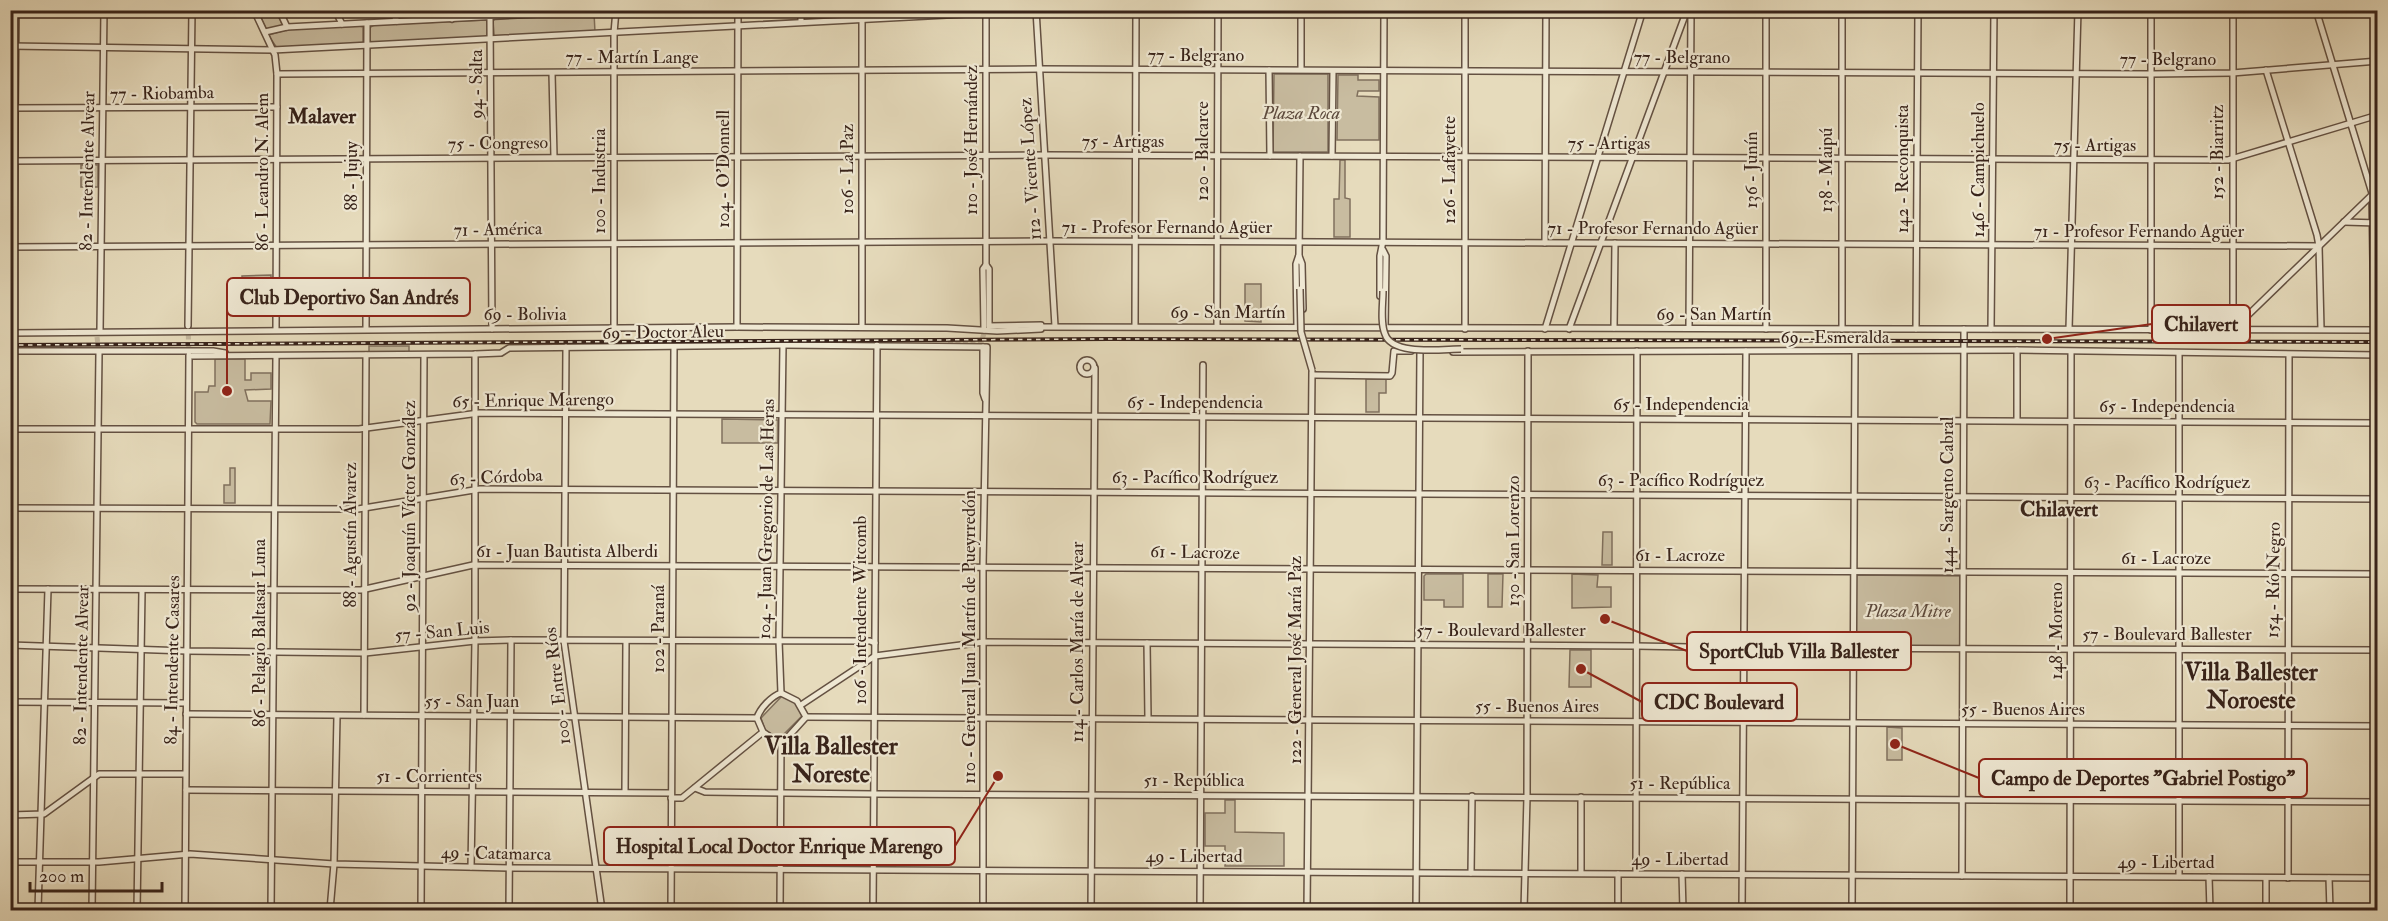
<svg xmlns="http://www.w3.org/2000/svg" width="2388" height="921" viewBox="0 0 2388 921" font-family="'IM FELL Double Pica',serif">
  <rect width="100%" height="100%" fill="#e6dbbc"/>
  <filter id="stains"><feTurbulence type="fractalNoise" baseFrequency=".00333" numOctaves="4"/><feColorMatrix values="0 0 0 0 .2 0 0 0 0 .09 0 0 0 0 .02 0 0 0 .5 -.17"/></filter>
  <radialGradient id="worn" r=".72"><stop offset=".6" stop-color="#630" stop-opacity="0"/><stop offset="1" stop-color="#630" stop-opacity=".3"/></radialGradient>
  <g fill="#c8bca0" stroke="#80705d" stroke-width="1.5">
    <path d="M257,11h19l7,15 -16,4z"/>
    <path d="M594,13l1,19 -100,5 -1,-2 -1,-14 2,-2z"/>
    <path d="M486,20l2,2 -1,16 -114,5 -4,-3v-12l5,-3z"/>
    <path d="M360,26l3,1v16l-86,5 -9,-13 22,-6z"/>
    <path d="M1274,74h54v78h-55z"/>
    <path d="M1338,75h20v5h21v11h-21l-1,5 22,1v43h-42z"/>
    <path d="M1340,160h5v38l5,1v38h-16v-38h5z"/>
    <rect x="81" y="165" width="17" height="22"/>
    <path d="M271,275v11h-29v-10z"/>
    <path d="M1245,284h16v38l-16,-1z"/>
    <rect x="369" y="346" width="40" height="6"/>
    <path d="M215,359h30v21h6v-7h20v16l-26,1 3,11h23l-1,23h-73l-2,-2v-30h13l1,-6h6z"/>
    <path d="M1366,379h20v14h-7v19h-13z"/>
    <path d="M722,419l56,1v23h-56z"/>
    <path d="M230,468h5v35h-11v-18h6z"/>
    <path d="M1603,532h9v33h-10z"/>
    <path d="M1426,574h37v33h-19v-7h-20v-24z"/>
    <path d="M1488,574h15l-1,33h-14z"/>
    <path d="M1572,574l26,1 -1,12h14v20l-39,1z"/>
    <path d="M1855,575l105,1v71l-105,-2z"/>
    <path d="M1570,650h21v37h-22z"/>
    <path d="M782,696l14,7 6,13 -23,23 -14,-9 -4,-12z"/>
    <path d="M1887,727l15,1v32h-15z"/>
    <path d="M1225,800h10v32l49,1v33h-59v-20h-20v-33h20z"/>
  </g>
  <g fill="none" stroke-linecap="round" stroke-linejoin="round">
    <g stroke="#c3b69c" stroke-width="5" stroke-dasharray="5 2.5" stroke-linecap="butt">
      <path d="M986,294v-29"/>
      <path d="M188,327l1,27"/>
      <path d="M97,337l2,16"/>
      <path d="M948,344l33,-1 5,-16"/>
    </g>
    <g stroke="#645142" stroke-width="8">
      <g id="minor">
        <path d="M254,10l21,45 2,19 -1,256"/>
        <path d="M279,10l8,17"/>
        <path d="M335,10l7,14"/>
        <path d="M391,10l6,11"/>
        <path d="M448,10l4,9"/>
        <path d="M487,10l3,8 2,311"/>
        <path d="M801,10v12"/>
        <path d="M1036,10l19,316"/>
        <path d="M2233,10v319"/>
        <path d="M2316,10l56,183 2,137"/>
        <path d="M986,15v250l3,4v57l52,-1"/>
        <path d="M265,32l22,-5 327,-17"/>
        <path d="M10,46l263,4 771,-40"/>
        <path d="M1301,69v-59"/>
        <path d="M1269,70l1,86"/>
        <path d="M2266,70l51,165 2,11 2,83"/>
        <path d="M552,73l2,84"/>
        <path d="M277,74l762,-5 1112,5 81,-1 146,-12"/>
        <path d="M10,108l267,-1"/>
        <path d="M1332,156l1,-85"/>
        <path d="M10,161l1035,-6 1183,5 150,-45"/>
        <path d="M2344,222l34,1"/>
        <path d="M1545,243l1,-233"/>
        <path d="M10,247l1040,-6 1269,5"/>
        <path d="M1383,250l3,6 -1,73"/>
        <path d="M1299,256l3,8 1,45"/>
        <path d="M1380,296v-40l3,-15 1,-231"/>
        <path d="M188,326l4,-316"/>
        <path d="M1135,326l1,-316"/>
        <path d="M737,327l1,-317"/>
        <path d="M862,327v-317"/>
        <path d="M1037,327l1341,3"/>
        <path d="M1217,327l1,-317"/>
        <path d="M1297,327l-1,-63 3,-9 1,-99"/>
        <path d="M614,328v-295l2,-23"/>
        <path d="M1614,328l1,-85"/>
        <path d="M1689,328l2,-318"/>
        <path d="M366,329l1,-306"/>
        <path d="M1465,329v-319"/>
        <path d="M1545,329l98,-319"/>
        <path d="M1569,329l118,-319"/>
        <path d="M1766,329v-319"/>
        <path d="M1842,329v-319"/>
        <path d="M1916,329l2,-319"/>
        <path d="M1991,329l3,-319"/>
        <path d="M2069,329l9,-319"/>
        <path d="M2241,329l2,-9 135,-131"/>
        <path d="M984,330l-1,-61 3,-4"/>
        <path d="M2151,330v-320"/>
        <path d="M100,331l4,-321"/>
        <path d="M10,333l727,-6 210,1 50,3 44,-2"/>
        <path d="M13,333l3,-323"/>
        <path d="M566,347l-2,294 38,269"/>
        <path d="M983,347v46l2,6"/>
        <path d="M10,351h203l12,2"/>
        <path d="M1453,352l564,-2 361,5"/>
        <path d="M192,356l283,-2 26,-1 8,-5 274,-3 204,2 -4,219v344"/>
        <circle cx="1087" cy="367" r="7"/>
        <path d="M1314,375l76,1 2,-3 2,-22h17"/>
        <path d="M2017,420v-70"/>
        <path d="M10,429h349l120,-16 1899,10"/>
        <path d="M10,508l348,1 122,-20 1898,10"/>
        <path d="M10,589l351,1 112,-25 1905,9"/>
        <path d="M1147,643l1,75"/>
        <path d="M10,645l177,6 178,2 110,-12 36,-1 359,1 5,2"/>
        <path d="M781,693l-2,-52 4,-296"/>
        <path d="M781,693l16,8 9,16 -19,21 -9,4 -15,-10 -6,-14c3,-10 15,-22 24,-25z"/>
        <path d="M10,702l176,1"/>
        <path d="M801,705l74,-49 109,-14 652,4 108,2 634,2"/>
        <path d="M186,714l571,4"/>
        <path d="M364,715l2,-360"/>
        <path d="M806,717l1572,9"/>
        <path d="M695,788l10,4 169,2 1504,8"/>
        <path d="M186,790l485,3"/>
        <path d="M625,792l1,-151"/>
        <path d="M1581,797v76"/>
        <path d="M671,798h11l81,-66"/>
        <path d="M10,815l34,-1 55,-40h86"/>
        <path d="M10,862h89l91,-8 144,10 175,4 1869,10"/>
        <path d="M471,867l4,-226v-287"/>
        <path d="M1471,873l1,-77"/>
        <path d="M1636,873l1,-522"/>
        <path d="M1682,874l1,36"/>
        <path d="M1962,876l2,-547"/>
        <path d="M2179,876v-522"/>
        <path d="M2209,877l1,33"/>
        <path d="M2266,878v32"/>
        <path d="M2288,878l1,-523"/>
        <path d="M2329,878l1,32"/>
        <path d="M38,910l10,-321"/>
        <path d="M92,910l7,-557"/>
        <path d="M137,910l5,-319"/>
        <path d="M185,910l4,-555"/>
        <path d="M271,910l5,-554"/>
        <path d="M330,910l4,-46 3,-148"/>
        <path d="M421,910l3,-555"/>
        <path d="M509,910l2,-270"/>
        <path d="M671,910l3,-563"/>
        <path d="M780,910l1,-168"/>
        <path d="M873,910l4,-565"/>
        <path d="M1091,910l4,-542"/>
        <path d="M1200,910l3,-545"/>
        <path d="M1307,910l5,-538"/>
        <path d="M1416,910l4,-559"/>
        <path d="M1524,910l3,-113 1,-446"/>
        <path d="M1618,910v-36"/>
        <path d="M1742,910l4,-559"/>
        <path d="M1852,910l3,-559"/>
        <path d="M2070,910l1,-558"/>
      </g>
    </g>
    <use href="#minor" stroke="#efe8d3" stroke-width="5"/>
    <g stroke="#38231a" stroke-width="4">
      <path id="rail" d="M10,345l1100,-6 1268,3"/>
    </g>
    <use href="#rail" stroke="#efe8d3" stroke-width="1.5" stroke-dasharray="4.5" stroke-linecap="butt"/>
    <g stroke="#645142" stroke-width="8" stroke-linecap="butt">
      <g id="minor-bridge">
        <path d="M1300,289l1,43 11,38"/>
        <path d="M1383,291c0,13 -3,31 2,43 7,22 57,15 76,15"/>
      </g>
    </g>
    <use href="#minor-bridge" stroke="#efe8d3" stroke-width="5"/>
  </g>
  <g text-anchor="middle" stroke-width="4.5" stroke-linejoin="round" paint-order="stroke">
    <g font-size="18" fill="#38231a" stroke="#efe8d3">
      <text x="1196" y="61">77 - Belgrano</text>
      <text x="632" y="63">77 - Martín Lange</text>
      <text x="1682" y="63">77 - Belgrano</text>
      <text x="2168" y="65">77 - Belgrano</text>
      <text transform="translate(476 84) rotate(-90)" y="6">94 - Salta</text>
      <text transform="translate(162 93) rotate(-1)" y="6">77 - Riobamba</text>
      <text transform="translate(971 140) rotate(-90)" y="6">110 - José Hernández</text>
      <text x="1123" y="147">75 - Artigas</text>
      <text transform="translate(498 143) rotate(-1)" y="6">75 - Congreso</text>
      <text x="1609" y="149">75 - Artigas</text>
      <text x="2095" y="151">75 - Artigas</text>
      <text transform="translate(1202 151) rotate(-90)" y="6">120 - Balcarce</text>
      <text transform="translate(2217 152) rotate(-90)" y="6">152 - Biarritz</text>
      <text transform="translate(723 169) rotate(-90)" y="6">104 - O'Donnell</text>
      <text transform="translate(847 169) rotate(-90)" y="6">106 - La Paz</text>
      <text transform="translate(1030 169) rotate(-94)" y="6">112 - Vicente López</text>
      <text transform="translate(1902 169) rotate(-90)" y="6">142 - Reconquista</text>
      <text transform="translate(1449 170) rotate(-90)" y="6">126 - Lafayette</text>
      <text transform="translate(1751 170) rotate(-90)" y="6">136 - Junín</text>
      <text transform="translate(1826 170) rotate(-90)" y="6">138 - Maipú</text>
      <text transform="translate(1978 170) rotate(-90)" y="6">146 - Campichuelo</text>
      <text transform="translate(87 171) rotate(-89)" y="6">82 - Intendente Alvear</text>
      <text transform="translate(262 172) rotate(-90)" y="6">86 - Leandro N. Alem</text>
      <text transform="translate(351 176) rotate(-90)" y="6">88 - Jujuy</text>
      <text transform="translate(599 181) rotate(-90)" y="6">100 - Industria</text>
      <text x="1167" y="233">71 - Profesor Fernando Agüer</text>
      <text x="1653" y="234">71 - Profesor Fernando Agüer</text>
      <text transform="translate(498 229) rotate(-1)" y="6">71 - América</text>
      <text x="2139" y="237">71 - Profesor Fernando Agüer</text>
      <text x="1228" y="318">69 - San Martín</text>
      <text x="525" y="320">69 - Bolivia</text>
      <text x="1714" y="320">69 - San Martín</text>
      <text transform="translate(663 332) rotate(-1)" y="6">69 - Doctor Aleu</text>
      <text x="1835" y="343">69 - Esmeralda</text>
      <text transform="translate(533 400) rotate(-1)" y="6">65 - Enrique Marengo</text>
      <text x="1195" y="408">65 - Independencia</text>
      <text x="1681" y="410">65 - Independencia</text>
      <text x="2167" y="412">65 - Independencia</text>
      <text transform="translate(496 477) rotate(-3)" y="6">63 - Córdoba</text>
      <text x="1195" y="483">63 - Pacífico Rodríguez</text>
      <text x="1681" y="486">63 - Pacífico Rodríguez</text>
      <text x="2167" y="488">63 - Pacífico Rodríguez</text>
      <text transform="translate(1947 495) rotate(-90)" y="6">144 - Sargento Cabral</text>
      <text transform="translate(409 506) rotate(-90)" y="6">92 - Joaquín Víctor González</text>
      <text transform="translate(766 519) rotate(-89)" y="6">104 - Juan Gregorio de Las Heras</text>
      <text transform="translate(350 535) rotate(-90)" y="6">88 - Agustín Álvarez</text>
      <text transform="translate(1513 541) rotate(-90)" y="6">130 - San Lorenzo</text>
      <text x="567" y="557">61 - Juan Bautista Alberdi</text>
      <text transform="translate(1195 552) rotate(1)" y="6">61 - Lacroze</text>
      <text x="1680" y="561">61 - Lacroze</text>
      <text x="2166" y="564">61 - Lacroze</text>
      <text transform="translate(2273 580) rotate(-89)" y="6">154 - Río Negro</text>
      <text transform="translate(860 610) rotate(-90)" y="6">106 - Intendente Witcomb</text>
      <text transform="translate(658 629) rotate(-90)" y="6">102 - Paraná</text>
      <text x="1501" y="636">57 - Boulevard Ballester</text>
      <text transform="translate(442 631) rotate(-5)" y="6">57 - San Luis</text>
      <text transform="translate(2056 631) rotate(-90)" y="6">148 - Moreno</text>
      <text transform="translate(259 633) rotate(-90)" y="6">86 - Pelagio Baltasar Luna</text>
      <text x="2167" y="640">57 - Boulevard Ballester</text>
      <text transform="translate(969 637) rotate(-90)" y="6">110 - General Juan Martín de Pueyrredón</text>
      <text transform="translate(1077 642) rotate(-90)" y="6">114 - Carlos María de Alvear</text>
      <text transform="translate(172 660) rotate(-89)" y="6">84 - Intendente Casares</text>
      <text transform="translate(1295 660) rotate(-90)" y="6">122 - General José María Paz</text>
      <text transform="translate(81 665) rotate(-89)" y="6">82 - Intendente Alvear</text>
      <text transform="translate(557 686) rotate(-97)" y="6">100 - Entre Ríos</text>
      <text x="472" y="707">55 - San Juan</text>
      <text x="1537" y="712">55 - Buenos Aires</text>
      <text x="2023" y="715">55 - Buenos Aires</text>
      <text x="429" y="782">51 - Corrientes</text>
      <text x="1194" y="786">51 - República</text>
      <text x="1680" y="789">51 - República</text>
      <text transform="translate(496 853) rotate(1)" y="6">49 - Catamarca</text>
      <text x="1194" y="862">49 - Libertad</text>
      <text x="1680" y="865">49 - Libertad</text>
      <text x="2166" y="868">49 - Libertad</text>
    </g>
    <g font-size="18" font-style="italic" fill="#5c493c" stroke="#efe8d3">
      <text x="1301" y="119">Plaza Roca</text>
      <text x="1908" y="617">Plaza Mitre</text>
    </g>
    <g font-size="21" font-weight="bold" fill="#38231a" stroke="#efe8d3">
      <text x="322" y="123">Malaver</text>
      <text x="2059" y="516">Chilavert</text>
    </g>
    <g font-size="24" font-weight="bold" fill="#38231a" stroke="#efe8d3">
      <text x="2251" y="680">Villa Ballester<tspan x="2251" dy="28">Noroeste</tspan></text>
      <text x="831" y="754">Villa Ballester<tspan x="831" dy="28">Noreste</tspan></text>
    </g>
  </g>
  <path fill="none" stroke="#8f2418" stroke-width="2" d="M227 391L227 297M2047 339L2152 324M1605 619L1687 651M1581 669L1642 702M1895 744L1979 778M998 776L955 846"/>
  <g fill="#8f2418" stroke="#efe8d3" stroke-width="2">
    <circle cx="227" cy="391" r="6"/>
    <circle cx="2047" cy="339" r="6"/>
    <circle cx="1605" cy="619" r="6"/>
    <circle cx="1581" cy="669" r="6"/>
    <circle cx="1895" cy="744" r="6"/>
    <circle cx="998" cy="776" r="6"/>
  </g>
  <g fill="#efe8d3" stroke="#8f2418" stroke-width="2">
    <rect x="227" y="278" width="243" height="38" rx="6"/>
    <rect x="2152" y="305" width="98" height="38" rx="6"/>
    <rect x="1687" y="632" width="224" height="38" rx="6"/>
    <rect x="1642" y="683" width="155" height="38" rx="6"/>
    <rect x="1979" y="759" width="328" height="38" rx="6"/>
    <rect x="604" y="827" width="351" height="38" rx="6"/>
  </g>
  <g font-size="20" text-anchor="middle" font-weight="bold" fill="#38231a">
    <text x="349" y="304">Club Deportivo San Andrés</text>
    <text x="2201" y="331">Chilavert</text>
    <text x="1799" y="658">SportClub Villa Ballester</text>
    <text x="1719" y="709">CDC Boulevard</text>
    <text x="2143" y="785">Campo de Deportes "Gabriel Postigo"</text>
    <text x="779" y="853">Hospital Local Doctor Enrique Marengo</text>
  </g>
  <rect width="2388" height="921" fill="none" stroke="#e6dbbc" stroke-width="36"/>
  <rect x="12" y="12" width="2364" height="897" fill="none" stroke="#38231a" stroke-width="3"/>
  <rect x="18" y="18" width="2352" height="885" fill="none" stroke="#38231a" stroke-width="1.5"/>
  <path d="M30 882v9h132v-9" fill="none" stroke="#38231a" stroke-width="3"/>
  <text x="39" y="882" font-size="18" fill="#38231a" stroke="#efe8d3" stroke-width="4.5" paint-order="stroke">200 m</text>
  <rect width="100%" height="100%" filter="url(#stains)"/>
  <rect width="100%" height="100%" fill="url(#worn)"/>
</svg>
